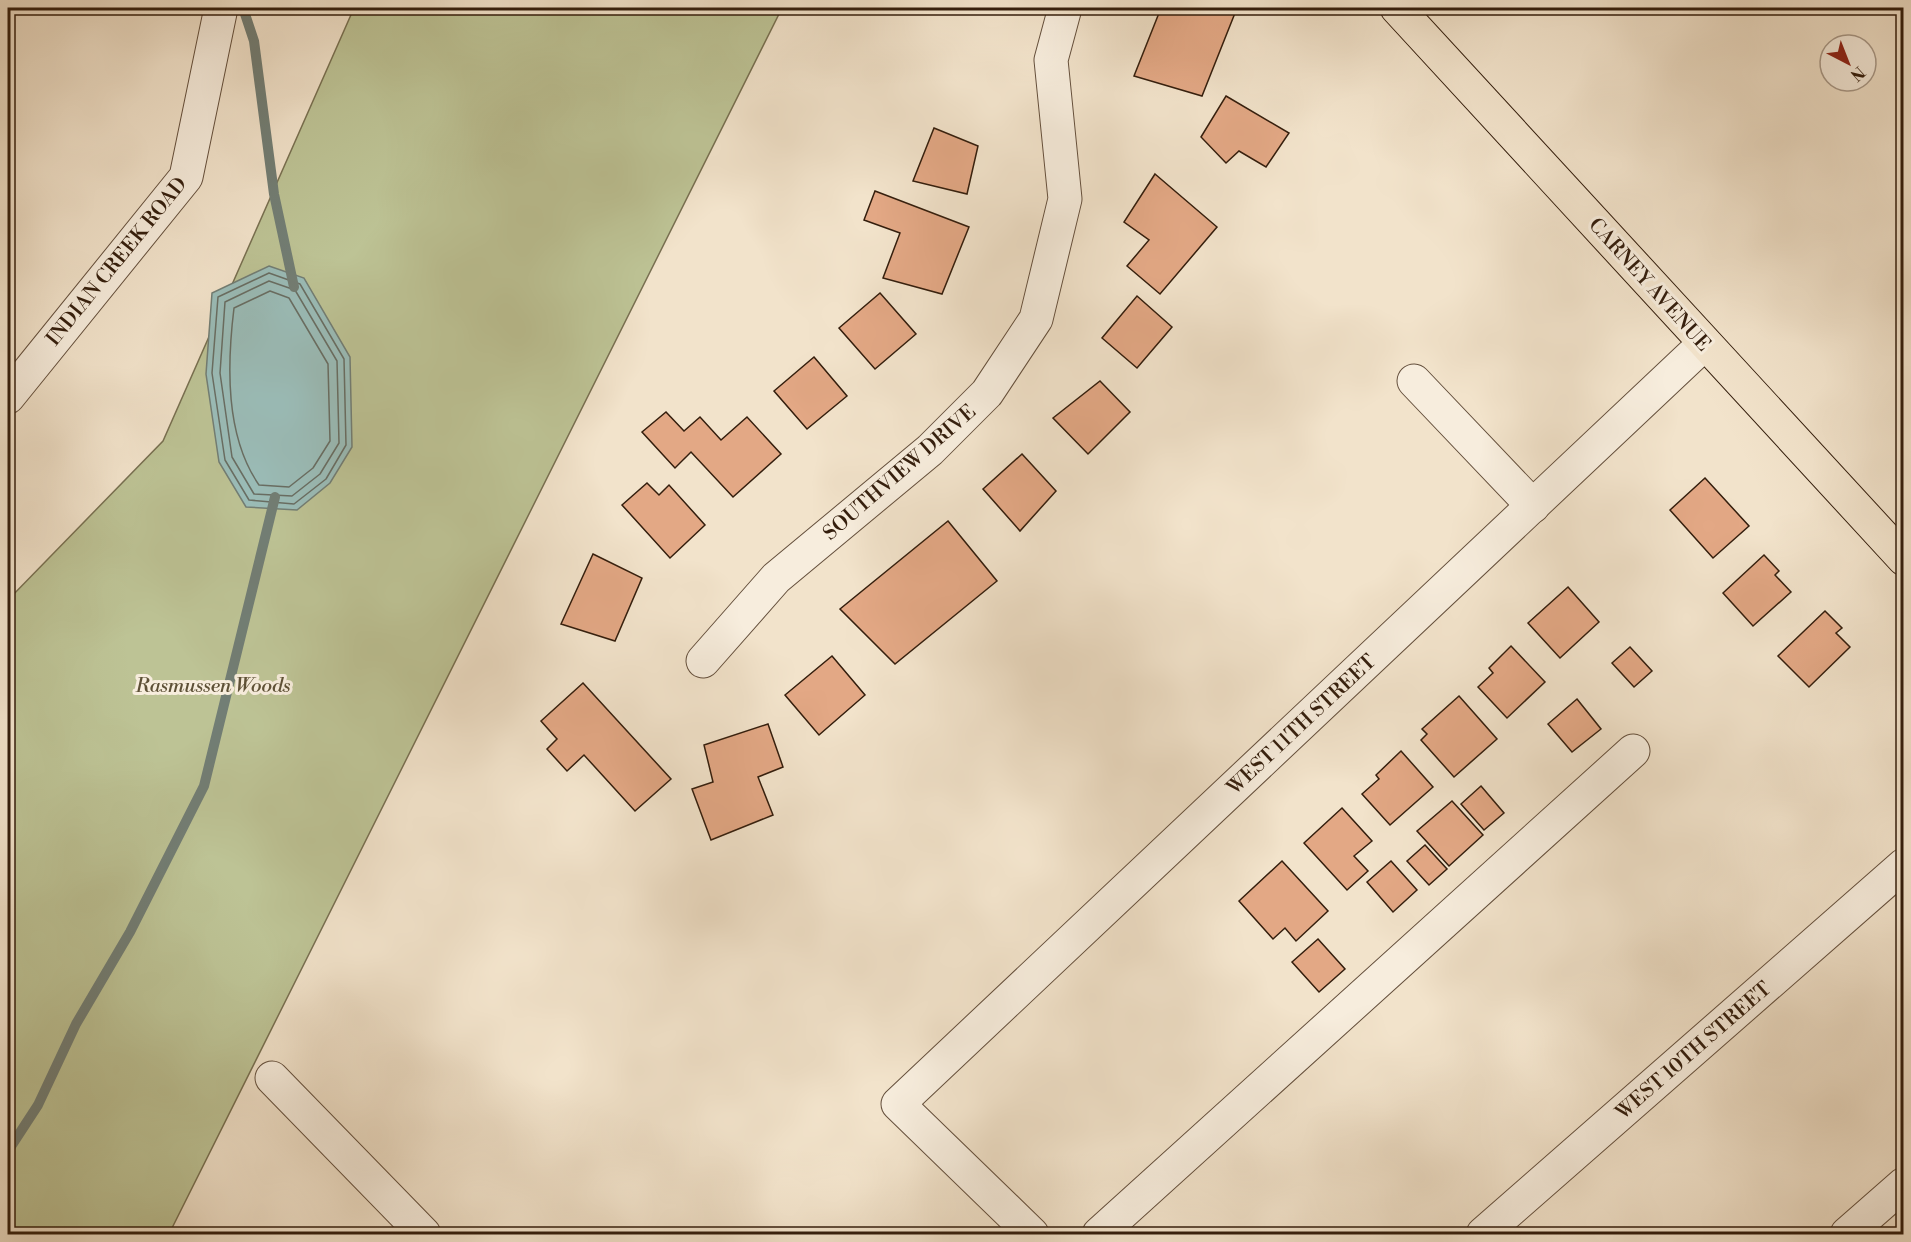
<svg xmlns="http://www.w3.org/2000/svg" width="1911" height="1242" viewBox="0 0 1911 1242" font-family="'Libre Bodoni',serif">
  <rect width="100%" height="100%" fill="#f2e3cb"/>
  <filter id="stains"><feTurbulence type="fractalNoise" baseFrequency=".00333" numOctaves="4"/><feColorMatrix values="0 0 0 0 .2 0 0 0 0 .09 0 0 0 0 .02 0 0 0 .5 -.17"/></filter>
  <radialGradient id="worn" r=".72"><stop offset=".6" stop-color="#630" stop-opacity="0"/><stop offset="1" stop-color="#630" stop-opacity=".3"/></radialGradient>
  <path fill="#bdc395" stroke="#787051" stroke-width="1.5" d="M354,8h428l-613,1226h-161v-634l155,-159z"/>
  <path fill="#9bbeba" stroke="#727e75" stroke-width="1.5" d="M269,266l35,12 46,79 2,90 -22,36 -33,27 -51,-3 -27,-45 -13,-88 6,-81z"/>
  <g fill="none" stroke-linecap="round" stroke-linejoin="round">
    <g stroke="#686e64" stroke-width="1.5">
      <path d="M269,273l31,11 44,75 2,86 -20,34 -32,25 -45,-4 -24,-40 -13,-87 6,-76z"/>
      <path d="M269,281l26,9 42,71 2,82 -19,31 -28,22 -38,-2 -22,-37 -12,-84 5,-71z"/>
      <path d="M270,291l19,7 39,66 2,77 -17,27 -24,19 -30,-2c-34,-49 -32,-120 -25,-177z"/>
    </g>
    <g stroke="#727e75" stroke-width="10">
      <path d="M243,8l11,33 20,153 20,93"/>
      <path d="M8,1151l30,-46 38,-81 54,-92 74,-146 71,-289"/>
    </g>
  </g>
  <g fill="#e3a885" stroke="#341e0d" stroke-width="1.5">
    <path d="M1161,8h76l-35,88 -68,-20z"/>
    <path d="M1226,96l63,37 -23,34 -27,-16 -13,12 -25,-26z"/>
    <path d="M934,128l44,18 -11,48 -54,-13z"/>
    <path d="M1155,174l62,53 -57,67 -33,-28 22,-26 -25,-18z"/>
    <path d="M875,191l94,36 -27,67 -59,-16 17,-45 -36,-13z"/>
    <path d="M880,293l36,41 -41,35 -36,-41z"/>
    <path d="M1137,296l35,31 -35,41 -35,-30z"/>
    <path d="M814,357l33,39 -40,33 -33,-38z"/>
    <path d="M1100,381l30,31 -42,42 -35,-36z"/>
    <path d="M666,412l18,19 16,-14 21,23 26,-23 34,37 -48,43 -42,-45 -16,16 -33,-36z"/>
    <path d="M1022,454l34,37 -36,40 -37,-42z"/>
    <path d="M1705,478l44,48 -36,32 -43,-48z"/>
    <path d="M647,483l12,12 10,-10 36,40 -35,33 -48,-53z"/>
    <path d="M948,521l49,60 -102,83 -55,-55z"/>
    <path d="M593,554l49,24 -27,63 -54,-17z"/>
    <path d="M1764,555l15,16 -4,4 16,17 -38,34 -30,-33z"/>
    <path d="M1568,587l31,35 -39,36 -32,-35z"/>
    <path d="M1825,611l17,17 -6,5 14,14 -41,40 -31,-31z"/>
    <path d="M1511,646l34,36 -38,36 -29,-31 15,-14 -4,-5z"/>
    <path d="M1630,647l22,24 -18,16 -22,-24z"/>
    <path d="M832,656l33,39 -46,40 -34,-40z"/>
    <path d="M583,683l88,96 -36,32 -51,-56 -17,16 -20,-22 10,-10 -16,-18z"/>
    <path d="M1459,696l38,43 -43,38 -33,-37 6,-6 -5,-5z"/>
    <path d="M1577,699l24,30 -29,23 -24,-28z"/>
    <path d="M768,724l15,43 -25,10 15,38 -62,25 -19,-51 21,-7 -9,-37z"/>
    <path d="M1401,751l32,36 -43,38 -28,-31 17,-15 -3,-4z"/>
    <path d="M1481,786l23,27 -20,17 -23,-26z"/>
    <path d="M1452,801l31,34 -34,31 -32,-35z"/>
    <path d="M1342,808l30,33 -18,15 14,15 -21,19 -43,-47z"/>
    <path d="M1425,845l22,24 -18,16 -22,-24z"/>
    <path d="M1282,861l46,50 -32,30 -11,-13 -12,11 -34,-38z"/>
    <path d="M1391,861l26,29 -24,22 -26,-30z"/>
    <path d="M1318,939l27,30 -26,23 -27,-30z"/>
  </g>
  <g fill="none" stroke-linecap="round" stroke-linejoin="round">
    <g stroke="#644f3c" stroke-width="35">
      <g id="minor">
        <path d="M1414,381l119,125"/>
        <path d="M8,397l178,-220 35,-169"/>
        <path d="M703,661l73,-83 154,-128 57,-57 49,-74 29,-120 -14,-139 14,-52"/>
        <path d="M272,1078l152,156"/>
        <path d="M1032,1234l-134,-130 806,-760"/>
        <path d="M1099,1234l534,-483"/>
        <path d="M1483,1234l421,-369"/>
        <path d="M1847,1234l57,-50"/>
      </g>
    </g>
    <g stroke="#341e0d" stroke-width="35">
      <path id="major" d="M1397,8l507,551"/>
    </g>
    <use href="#minor" stroke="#f7eddd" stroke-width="33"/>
    <use href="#major" stroke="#f2e3cb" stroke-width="33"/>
  </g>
  <g text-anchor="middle" stroke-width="6" stroke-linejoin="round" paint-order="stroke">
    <g font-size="20" fill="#341e0d" stroke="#f7eddd">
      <text transform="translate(116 261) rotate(-51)" y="7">INDIAN CREEK ROAD</text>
      <text transform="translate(1650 284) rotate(48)" y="7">CARNEY AVENUE</text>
      <text transform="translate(899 472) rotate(-41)" y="7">SOUTHVIEW DRIVE</text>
      <text transform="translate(1301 724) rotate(-43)" y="7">WEST 11TH STREET</text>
      <text transform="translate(1693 1050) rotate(-41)" y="7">WEST 10TH STREET</text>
    </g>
    <g font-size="20" font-style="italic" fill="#5d5036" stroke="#f7eddd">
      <text x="213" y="692">Rasmussen Woods</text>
    </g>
  </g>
  <rect width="1911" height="1242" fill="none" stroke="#f2e3cb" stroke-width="30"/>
  <rect x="9" y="9" width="1893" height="1224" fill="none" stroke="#341e0d" stroke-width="3"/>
  <rect x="15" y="15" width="1881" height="1212" fill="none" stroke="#341e0d" stroke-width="1.5"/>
  <g transform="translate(1848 63) rotate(138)"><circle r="28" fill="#f7eddd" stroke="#a99a8a" stroke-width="1.5"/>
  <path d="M0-4.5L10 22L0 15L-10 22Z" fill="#8f2418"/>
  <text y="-9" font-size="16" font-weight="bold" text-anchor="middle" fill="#341e0d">N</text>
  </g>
  <rect width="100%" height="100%" filter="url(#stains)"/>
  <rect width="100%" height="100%" fill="url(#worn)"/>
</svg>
